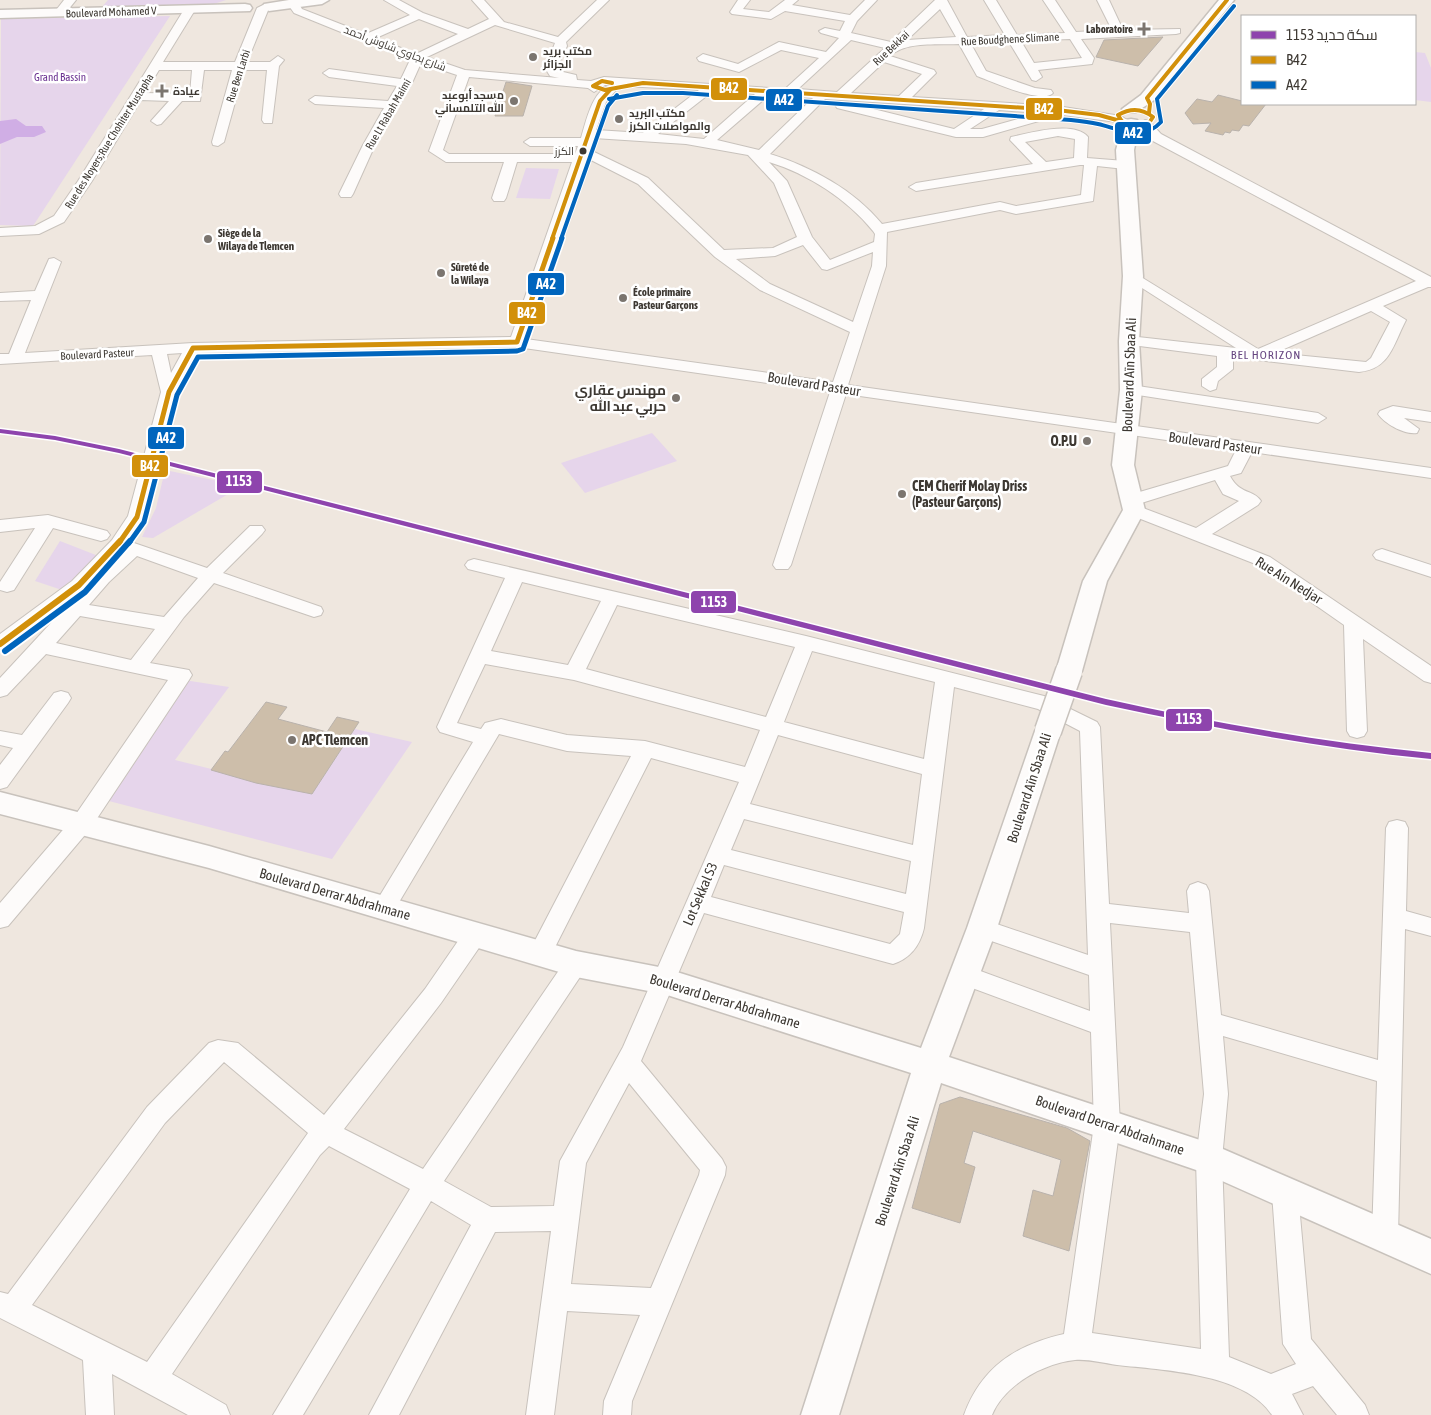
<svg xmlns="http://www.w3.org/2000/svg" width="1431" height="1415" viewBox="0 0 1431 1415" font-family="'Asap Condensed',Cairo,sans-serif">
  <rect width="100%" height="100%" fill="#efe7df"/>
  <g fill="#e6d5eb">
    <path d="M108,0h118l-12,4 -112,3z"/>
    <path d="M170,16l-137,210 -33,-1 1,-206z"/>
    <path d="M1415,52l10,1 6,15v34l-16,-2z"/>
    <path d="M526,168l33,1 -9,30 -34,-1z"/>
    <path d="M652,433l25,28 -92,32 -24,-30z"/>
    <path d="M165,470l77,16 -89,52 -11,-1 14,-29z"/>
    <path d="M60,541l41,16 -36,34 -30,-10z"/>
    <path d="M184,680l45,7 -54,73 137,34 43,-65 57,13 -80,117 -227,-59z"/>
  </g>
  <path fill="#d0aee5" d="M16,119l10,7h16l4,6 -12,5h-17l-17,7v-23z"/>
  <g fill="#cdbeaa" stroke="#b9b2ac">
    <path d="M1163,37l-25,29 -42,-9 8,-17z"/>
    <path d="M506,82l26,4 -9,30h-28z"/>
    <path d="M1218,95l24,6v3h24l-17,22 -6,-1 -4,6 -7,-1 -2,3 -5,-1 -2,3 -18,-4 6,-8 -18,1 -8,-11 12,-14 15,3z"/>
    <path d="M266,702l21,5 -9,12 49,13 10,-15 22,5 -47,72 -56,-11 -45,-13 14,-19 3,1z"/>
    <path d="M960,1097l107,31 23,13 -21,110 -46,-15 10,-46 20,6 8,-36 -88,-29 -9,32 11,4 -15,56 -48,-15 28,-104z"/>
  </g>
  <g fill="none" stroke-linecap="round" stroke-linejoin="round">
    <g stroke="#c8c2bc" stroke-width="2">
      <g id="minor">
        <path d="M64,0h12l-13,16h-8l-2,-2z"/>
        <path d="M292,0l5,1 5,8 64,25 44,-19 -26,-15h15l24,13 45,16 21,-10 -17,-19h12l20,22 54,15 39,-37h12l-43,42 1,4 -10,22 2,3 17,4 1,5 14,1 13,-4 181,12 34,-31 -38,-8 -42,22 -40,-11 -2,-3 6,-4 35,10 41,-22 47,10 13,-14 -18,-5 -2,-2 6,-3 15,3 5,-10 -60,-10 -14,8 -39,-5 -2,-2 8,-12h12l-7,9 26,3 16,-12h13l-6,5 58,10 15,-15h12l-20,21 -6,12 40,9 44,-42h12l20,37 38,-2 -21,-35h12l21,35 48,-2 -22,-33h12l21,32 36,-2 -15,-30h12l14,30 57,-1v4l-4,1 -95,5 13,19 -2,6 -54,6 4,7 -6,4 -4,-1 -23,-38 -38,2 15,27 49,17 16,2 2,3c-11,12 -62,-12 -76,-17l-18,-32c-21,1 -53,-3 -69,12l44,14 2,3 -24,24 145,9 64,10 6,4 -2,3 -70,-9 -2,3 -70,20h-27l-119,-29 -2,-3 6,-4 113,28 30,-20 -159,-10 -55,55c42,13 84,36 112,70l118,-22 16,4 65,-11 3,-30h-4l-164,26 -7,-4 7,-4 117,-19 -23,-24 1,-3c19,-4 63,-17 77,0l-1,21 38,3 7,4 -7,4 -28,-3 -4,35 -77,13 -16,-4 -113,22 -1,34 -38,119 583,83v10l-179,-26 -11,21 -11,3c10,19 23,13 31,25l-3,4 -46,29 58,23 161,109v17l-7,-2 -61,-42 4,92 -3,5 -7,2 -7,-2 -3,-5 -3,-106 -86,-60 -130,-51 -3,-4 6,-5 -5,-1 -3,-4 3,-4 102,-30 8,-16 -390,-56 -55,171 -3,4h-12l-3,-4 57,-173 -313,-45 -319,6 -21,39 -31,125 -21,31 9,-5 73,25 43,-42h12l3,4 -3,4 -39,39 98,34 2,4 -2,4 -7,2 -100,-34 -30,34 -34,46 39,7 3,5 -3,5 -99,149 -82,97 -8,2v-25l74,-86 94,-137 -122,-26 -39,41 -7,2v-19l75,-81 -68,52 -7,2v-17l72,-53 40,-41 16,-24 33,-124 -9,-37 -152,9v-10h9l22,-54 -31,1v-8l35,-2 14,-32 5,-1 7,4 -36,91 168,-10 318,-6 61,-175h-55l-11,36 -2,3h-10l-2,-3 12,-36h-58l-17,-11 28,-76 -36,-12 -9,20 -37,62 -22,49 -2,3h-10l-2,-3 24,-49 21,-37 -69,-4 -6,-4 6,-4 73,5 9,-15 -68,-9 -6,-4 6,-4 72,10 9,-19 -116,-47 -7,-10zM940,9l16,28 -49,3zM419,19l39,15 -42,20 -40,-16zM495,25l60,18 -10,25 5,8 9,2 -94,-8 -38,-13zM1070,39l12,19 -48,5 -13,-22zM851,40l34,8 -48,44 -39,-3zM884,62l38,12 -23,22 -48,-3zM469,77l119,11 6,4 11,-7 94,5 -56,43 -47,-3 10,-28 11,-13 -6,-4c-19,5 -25,37 -30,53h-51l-6,4 6,4h48l-3,8h-126l-6,-4zM713,91l42,3 -51,45 -46,-5zM769,95l44,3 -54,52 -42,-10zM999,110l41,3 -58,16h-12zM1058,136l17,3 -1,19 -28,4 -21,-20zM594,138l92,6 62,11 26,28 23,54 -24,11 -49,2 -76,-72 -58,-28zM587,158l51,26 77,73 45,33 90,42 -17,50 -307,-43zM769,162c39,12 78,37 104,69l2,3 -1,8 -44,18 -18,-23 -25,-56zM803,245l19,24 5,1 46,-18 -1,14 -19,56 -83,-38 -34,-25 39,-3zM182,353l-11,20 -4,-19zM1215,480l8,14 16,7 -43,27 -61,-23zM137,556l61,22 -34,39 -75,-12 20,-23zM80,616l75,13 -24,31 -75,-17z"/>
        <path d="M263,5l6,3 -22,54h23l8,-6 6,4 -5,6 -7,57h-8l-2,-3 5,-50h-23l-20,72 -6,4 -5,-1 -1,-3 20,-72h-28l-4,31h-18l-21,23 -4,1 -6,-4 18,-20 -28,-1 -49,81 -28,41 -25,12 -39,2v-8l35,-2 19,-10 24,-35 107,-173h8l2,2 -32,52h72l22,-54zM159,70h33l-2,24 -45,-1z"/>
        <path d="M1145,120l4,1 12,13 270,143v10h-3l-45,19 23,14c-13,25 -16,49 -47,52l-126,-15v12l-15,12 -2,8 -6,2 -8,-5v-7l15,-12v-11l-93,-12 -3,-3 8,-5 107,12 -108,-69 -2,-3 2,-3 5,-1 125,77 158,-68 -265,-141 -12,-16zM1371,311l19,11 -19,36 -5,4 -91,-9z"/>
        <path d="M1131,385l187,28 8,5 -8,5 -193,-30 -2,-3 2,-3z"/>
        <path d="M1393,406l38,6v10l-27,-4 15,11 -2,4c-12,2 -32,-9 -39,-19l2,-3z"/>
        <path d="M48,515l59,16 3,4 -3,4 -6,2 -48,-13 -39,62 -7,2 -7,-2v-8l35,-54 -35,4v-12z"/>
        <path d="M1382,549l49,16v12l-55,-18 -3,-4 3,-4z"/>
        <path d="M474,559l332,77 238,60 53,26 3,5 9,177 80,9 -2,-22 3,-6 8,-3 8,3 3,6 12,124 157,45 8,-232 3,-6 8,-2 8,2 3,6 -2,83 25,7v18l-26,-7 -7,308 -4,9 -9,4 -9,-4 -4,-9 5,-156 -154,-45 5,58 -6,65 7,198 42,17 25,-10 -13,-20 -11,-151 4,-9 9,-3 9,3 4,9 13,146 54,66 4,10h-32l-24,-29 -21,8 11,21h-31c-27,-42 -110,-45 -155,-50 -14,-2 -28,-6 -42,-5 -31,3 -71,25 -83,55h-28c17,-47 51,-70 100,-81l30,-209 -3,-93 -135,-50 -4,-7 4,-7 8,-3 126,46 -1,-36 -115,-40 -3,-7 3,-7 8,-2 106,36 -8,-224 -42,-22 -84,-22 -30,241c-4,17 -13,30 -31,36l-189,-51 -63,148 81,98 4,8 -1,8 -93,226 -1,14h-28l1,-14 36,-86 -73,-4 -13,104h-28l25,-184 -56,1 -96,183h-30l102,-190 -40,-24 -128,214h-30l137,-226 -81,-43 -9,9 -148,219 54,31 4,10h-42l-76,-41 2,41h-28l-3,-55 -83,-42v-26l8,2 139,-187 62,-64 9,-3 20,3 86,72 101,-126 42,-61 8,-2 8,2 3,7 -3,7 -42,61 -97,126 79,40 145,-212 8,-3 8,3 4,7 -4,7 -140,210 47,26 63,-1 6,-45 63,-114 116,-265 -88,-24 -103,203 -8,3 -8,-3 -4,-7 103,-198 -64,-5 -68,-17 -107,180 -8,3 -8,-3 -3,-6 3,-6 97,-160 -33,-10 -3,-5 68,-149 -37,-9 -3,-4 3,-4zM522,582l79,19 -33,64 -77,-14zM617,605l178,42 -29,70 -180,-48zM812,651l123,31 -11,77 -140,-37zM485,664l89,16 186,50 -15,37 -100,-26 -78,-6 -66,-16 -16,4 -4,6 -24,-6zM778,735l144,39 -9,71 -163,-41zM744,819l167,42 -5,33 -175,-44zM724,865l180,47 -4,22 -10,10 -179,-47zM1110,923l80,9 14,162 -8,65 5,190 -109,-16 28,-208zM224,1062l84,71 -161,229 -115,-57 133,-182zM629,1083l71,87 -1,5 -48,113 -80,-4 15,-121z"/>
        <path d="M61,691l7,2 3,5 -3,5 -61,84 -7,2v-24l13,-17 -13,-3v-14l22,4 32,-42z"/>
      </g>
    </g>
    <g stroke="#c8c2bc" stroke-width="3">
      <g id="major">
        <path d="M289,0h40l-7,4 -53,7 -7,-4 2,-3z"/>
        <path d="M1219,0h15l-81,101 -17,11h-12l-2,-3 19,-14z"/>
        <path d="M245,4l5,1 2,3 -2,3 -250,7v-8z"/>
        <path d="M1131,119l6,1 2,4 -5,26 9,126 -4,65 3,49 -8,75 11,45 -38,71 -25,90 -4,6 -9,3 -9,-3 -4,-6 27,-90 40,-71 -11,-45 8,-75 -1,-49 4,-65 -7,-126 7,-26 2,-4z"/>
        <path d="M1048,721l9,3 4,7 -64,197 -48,129 260,86 222,96v35l-229,-102 -261,-89 -102,332h-38l110,-342 -247,-79 -88,-17 -367,-109 -209,-54v-22l209,54 367,105 88,17 257,80 46,-120 68,-197 4,-7z"/>
      </g>
    </g>
    <use href="#minor" fill="#fdfbfa" fill-rule="evenodd"/>
    <use href="#major" fill="#fdfbfa" fill-rule="evenodd"/>
    <g stroke="#c8c2bc" stroke-width="29" stroke-linecap="butt">
      <path id="major-bridge" d="M1048,731l21,-60"/>
    </g>
    <use href="#major-bridge" stroke="#fdfbfa" stroke-width="26"/>
    <g stroke="#fff" stroke-width="6">
      <g id="bus-1-far2">
        <path d="M612,83l-10,-2 -9,5 12,4 38,-7 414,27 42,5 32,9 18,-1 4,-6c-11,-9 -23,-9 -35,-2l3,5"/>
        <path d="M1149,113l1,-9 -3,-6 80,-98"/>
        <path d="M552,239l48,-138 11,-12"/>
      </g>
    </g>
    <g stroke="#fff" stroke-width="8">
      <path id="bus-1-far1" d="M119,543l18,-26 32,-125 24,-44 324,-6 36,-104"/>
    </g>
    <g stroke="#fff" stroke-width="10">
      <path id="bus-1" d="M0,644l79,-59 41,-44"/>
    </g>
    <g stroke="#fff" stroke-width="6">
      <g id="bus-2-far2">
        <path d="M609,99l34,-6h40l388,27c9,1 18,2 27,4 22,5 45,18 63,-2l-4,-23 77,-93"/>
        <path d="M561,239l47,-133 9,-11"/>
      </g>
    </g>
    <g stroke="#fff" stroke-width="8">
      <path id="bus-2-far1" d="M129,543l15,-21 33,-127 21,-38 319,-6 6,-2 39,-111"/>
    </g>
    <g stroke="#fff" stroke-width="10">
      <path id="bus-2" d="M5,651l80,-59 45,-51"/>
    </g>
    <use href="#bus-1-far2" stroke="#d2900a" stroke-width="4"/>
    <use href="#bus-1-far1" stroke="#d2900a" stroke-width="5"/>
    <use href="#bus-1" stroke="#d2900a" stroke-width="6"/>
    <use href="#bus-2-far2" stroke="#0065bd" stroke-width="4"/>
    <use href="#bus-2-far1" stroke="#0065bd" stroke-width="5"/>
    <use href="#bus-2" stroke="#0065bd" stroke-width="6"/>
    <g stroke="#fff" stroke-width="3">
      <path id="rail-1" d="M0,429l55,7 64,13 987,250c108,24 215,43 325,54v6c-110,-11 -217,-31 -325,-54l-987,-252 -64,-13 -55,-7z"/>
    </g>
    <use href="#rail-1" fill="#8e44ad" fill-rule="evenodd"/>
  </g>
  <g fill="#7b756f" stroke="#fff" stroke-width="2">
    <path d="M1141.5 21.5h5v5h5v5h-5v5h-5v-5h-5v-5h5z"/>
    <circle cx="533" cy="57" r="5"/>
    <path d="M159.5 83.5h5v5h5v5h-5v5h-5v-5h-5v-5h5z"/>
    <circle cx="514" cy="101" r="5"/>
    <circle cx="619" cy="119" r="5"/>
    <circle cx="208" cy="239" r="5"/>
    <circle cx="441" cy="273" r="5"/>
    <circle cx="623" cy="298" r="5"/>
    <circle cx="676" cy="398" r="5"/>
    <circle cx="1087" cy="441" r="5"/>
    <circle cx="902" cy="494" r="5"/>
    <circle cx="292" cy="740" r="5"/>
  </g>
  <circle fill="#3d3832" stroke="#fff" stroke-width="2" cx="583" cy="151" r="4.5"/>
  <g text-anchor="middle" stroke-width="5" stroke-linejoin="round" paint-order="stroke">
    <g font-size="11" fill="#3d3832" stroke="#fff">
      <text transform="translate(111 12) rotate(-2)" y="4">Boulevard Mohamed V</text>
      <text transform="translate(1010 39) rotate(-3)" y="4">Rue Boudghene Slimane</text>
      <text transform="translate(395 48) rotate(21)" y="4">شارع بجاوي شاوش أحمد</text>
      <text transform="translate(891 48) rotate(-43)" y="4">Rue Bekkai</text>
      <text transform="translate(238 76) rotate(-72)" y="4">Rue Ben Larbi</text>
      <text transform="translate(388 114) rotate(-60)" y="4">Rue Lt Rabah Maimi</text>
      <text transform="translate(109 141) rotate(-58)" y="4">Rue des Noyers;Rue Chohiter Mustapha</text>
      <text transform="translate(97 354) rotate(-3)" y="4">Boulevard Pasteur</text>
    </g>
    <g font-size="11" font-weight="bold" fill="#3d3832" stroke="#fff" text-anchor="start">
      <text x="1133" y="33" text-anchor="end">Laboratoire</text>
      <text x="543" y="55">مكتب بريد<tspan x="543" dy="13">الجزائر</tspan></text>
      <text x="173" y="95">عيادة</text>
      <text x="504" y="99" text-anchor="end">مسجد أبوعبد<tspan x="504" dy="13">الله التلمساني</tspan></text>
      <text x="629" y="117">مكتب البريد<tspan x="629" dy="13">والمواصلات الكرز</tspan></text>
      <text x="218" y="237">Siège de la<tspan x="218" dy="13">Wilaya de Tlemcen</tspan></text>
      <text x="451" y="271">Sûreté de<tspan x="451" dy="13">la Wilaya</tspan></text>
      <text x="633" y="296">École primaire<tspan x="633" dy="13">Pasteur Garçons</tspan></text>
    </g>
    <g font-size="11" fill="#6c3392" stroke="#fff">
      <text x="60" y="81">Grand Bassin</text>
    </g>
    <g font-size="11" fill="#3d3832" stroke="#fff" text-anchor="end">
      <text x="574" y="155">الكرز</text>
    </g>
    <g font-size="12" letter-spacing="1" fill="#674681" stroke="#fff">
      <text x="1266" y="359">BEL HORIZON</text>
    </g>
    <g font-size="14" fill="#3d3832" stroke="#fff">
      <text transform="translate(1129 375) rotate(-88)" y="5">Boulevard Aïn Sbaa Ali</text>
      <text transform="translate(814 384) rotate(9)" y="5">Boulevard Pasteur</text>
      <text transform="translate(1215 443) rotate(8)" y="5">Boulevard Pasteur</text>
      <text transform="translate(1289 580) rotate(32)" y="5">Rue Ain Nedjar</text>
      <text transform="translate(1029 788) rotate(-72)" y="5">Boulevard Aïn Sbaa Ali</text>
      <text transform="translate(335 894) rotate(16)" y="5">Boulevard Derrar Abdrahmane</text>
      <text transform="translate(700 894) rotate(-67)" y="5">Lot Sekkal S3</text>
      <text transform="translate(725 1001) rotate(17)" y="5">Boulevard Derrar Abdrahmane</text>
      <text transform="translate(1110 1125) rotate(19)" y="5">Boulevard Derrar Abdrahmane</text>
      <text transform="translate(897 1171) rotate(-72)" y="5">Boulevard Aïn Sbaa Ali</text>
    </g>
    <g font-size="14" font-weight="bold" fill="#3d3832" stroke="#fff" text-anchor="end">
      <text x="666" y="395">مهندس عقاري<tspan x="666" dy="16">حربي عبد الله</tspan></text>
      <text x="1077" y="446">O.P.U</text>
      <text x="912" y="491" text-anchor="start">CEM Cherif Molay Driss<tspan x="912" dy="16">(Pasteur Garçons)</tspan></text>
      <text x="302" y="745" text-anchor="start">APC Tlemcen</text>
    </g>
  </g>
  <g stroke="#fff" stroke-width="2">
    <rect x="710" y="77" width="38" height="24" rx="5" fill="#d2900a"/>
    <rect x="765" y="88" width="38" height="24" rx="5" fill="#0065bd"/>
    <rect x="1025" y="97" width="38" height="24" rx="5" fill="#d2900a"/>
    <rect x="1114" y="121" width="38" height="24" rx="5" fill="#0065bd"/>
    <rect x="527" y="272" width="38" height="24" rx="5" fill="#0065bd"/>
    <rect x="508" y="301" width="38" height="24" rx="5" fill="#d2900a"/>
    <rect x="147" y="426" width="38" height="24" rx="5" fill="#0065bd"/>
    <rect x="131" y="454" width="38" height="24" rx="5" fill="#d2900a"/>
    <rect x="216" y="470" width="47" height="24" rx="5" fill="#8e44ad"/>
    <rect x="690" y="590" width="47" height="24" rx="5" fill="#8e44ad"/>
    <rect x="1165" y="708" width="48" height="24" rx="5" fill="#8e44ad"/>
  </g>
  <g font-size="14" text-anchor="middle" font-weight="bold" fill="#fff">
    <text x="729" y="93">B42</text>
    <text x="784" y="105">A42</text>
    <text x="1044" y="114">B42</text>
    <text x="1133" y="138">A42</text>
    <text x="546" y="289">A42</text>
    <text x="527" y="318">B42</text>
    <text x="166" y="443">A42</text>
    <text x="150" y="471">B42</text>
    <text x="239" y="486">1153</text>
    <text x="714" y="607">1153</text>
    <text x="1189" y="724">1153</text>
  </g>
  <rect x="1241" y="15" width="175" height="90" fill="#ffffff" stroke="#b1afad"/>
  <rect x="1251" y="31" width="25" height="8" fill="#8e44ad" stroke="#b1afad"/>
  <text x="1286" y="40" font-size="15" fill="#3d3832">سكة حديد 1153</text>
  <rect x="1251" y="56" width="25" height="8" fill="#d2900a" stroke="#b1afad"/>
  <text x="1286" y="65" font-size="15" fill="#3d3832">B42</text>
  <rect x="1251" y="81" width="25" height="8" fill="#0065bd" stroke="#b1afad"/>
  <text x="1286" y="90" font-size="15" fill="#3d3832">A42</text>
</svg>
